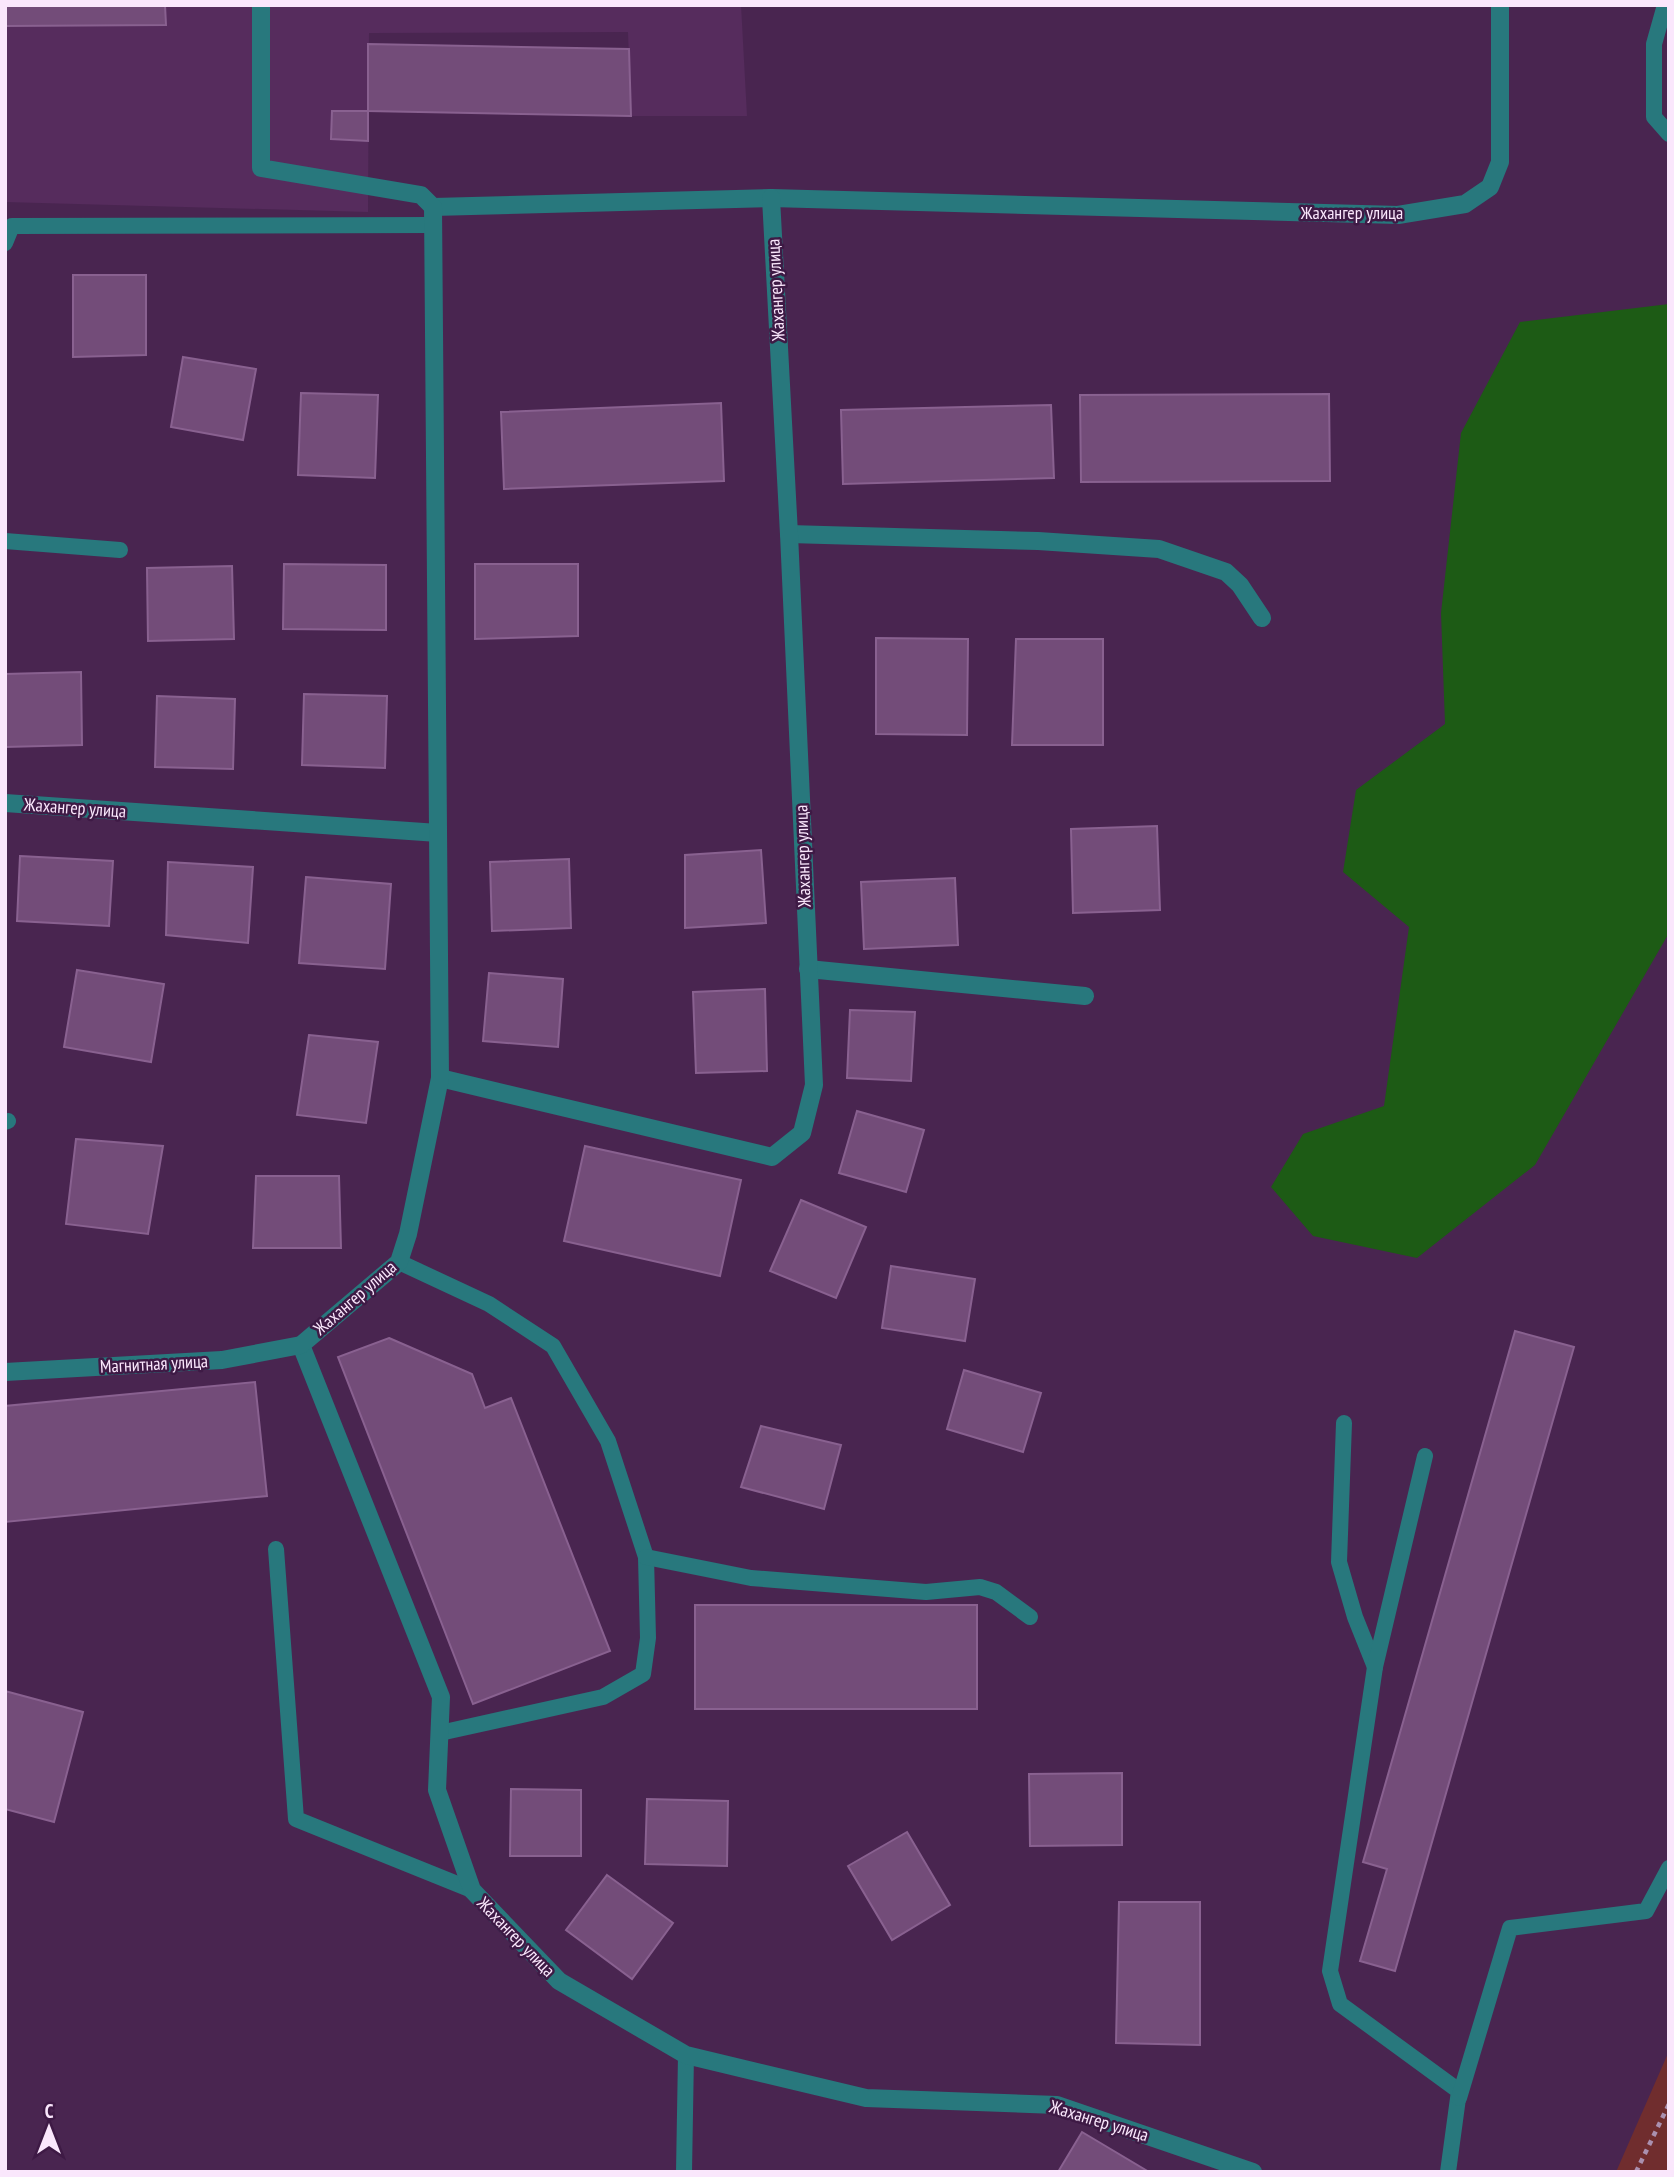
<svg xmlns="http://www.w3.org/2000/svg" width="1674" height="2177" viewBox="0 0 1674 2177" font-family="'PT Sans Narrow',sans-serif">
  <rect width="100%" height="100%" fill="#492550"/>
  <path fill="#562c5d" d="M5,5h736l6,111h-116l-3,-84 -259,1 -1,179 -363,-10z"/>
  <path fill="#702d2e" d="M1669,2051v121h-53z"/>
  <path fill="#1d5b15" d="M1669,304v629l-134,232 -118,93 -104,-22 -42,-49 32,-53 81,-28 25,-179 -66,-55 13,-82 89,-66 -4,-111 20,-180 59,-111z"/>
  <g fill="#734c79" stroke="#896190" stroke-width="2">
    <path d="M5,5h160l1,20 -161,1z"/>
    <path d="M368,44l261,5 2,67 -263,-5z"/>
    <path d="M332,111h36v30l-37,-2z"/>
    <path d="M73,275h73v80l-73,2z"/>
    <path d="M183,357l73,12 -13,71 -72,-13z"/>
    <path d="M301,393l77,2 -3,83 -77,-3z"/>
    <path d="M1329,394l1,87 -249,1 -1,-87z"/>
    <path d="M721,403l3,78 -220,8 -3,-77z"/>
    <path d="M1051,405l3,73 -211,6 -2,-74z"/>
    <path d="M284,564l102,1v65l-103,-1z"/>
    <path d="M475,564h103v72l-103,3z"/>
    <path d="M232,566l2,73 -86,2 -1,-73z"/>
    <path d="M876,638l92,1 -1,96 -91,-1z"/>
    <path d="M1016,639h87v106h-91z"/>
    <path d="M81,672l1,73 -77,2v-73z"/>
    <path d="M304,694l83,2 -2,72 -83,-3z"/>
    <path d="M157,696l78,3 -2,70 -78,-2z"/>
    <path d="M1157,826l3,84 -87,3 -2,-84z"/>
    <path d="M761,850l5,73 -81,5v-73z"/>
    <path d="M20,856l93,5 -4,65 -92,-5z"/>
    <path d="M569,859l2,69 -79,3 -2,-69z"/>
    <path d="M168,862l85,5 -5,76 -82,-8z"/>
    <path d="M306,877l85,7 -6,85 -86,-6z"/>
    <path d="M955,878l3,67 -94,4 -3,-67z"/>
    <path d="M77,970l87,14 -13,78 -87,-15z"/>
    <path d="M489,973l74,6 -5,68 -75,-6z"/>
    <path d="M765,989l2,82 -71,2 -3,-81z"/>
    <path d="M850,1010l65,2 -4,69 -64,-3z"/>
    <path d="M309,1035l69,7 -12,81 -69,-8z"/>
    <path d="M857,1111l67,19 -18,62 -67,-19z"/>
    <path d="M76,1139l87,7 -15,88 -82,-10z"/>
    <path d="M585,1146l156,34 -21,96 -156,-35z"/>
    <path d="M256,1176h83l2,72h-88z"/>
    <path d="M801,1200l65,27 -30,71 -66,-27z"/>
    <path d="M891,1266l84,13 -10,62 -83,-13z"/>
    <path d="M1515,1331l59,16 -179,624 -35,-10 27,-92 -24,-7z"/>
    <path d="M389,1338l83,36 13,34 26,-10 99,253 -137,53 -135,-347z"/>
    <path d="M964,1370l77,23 -18,59 -76,-23z"/>
    <path d="M255,1382l12,114 -262,26v-116z"/>
    <path d="M761,1426l80,19 -17,64 -83,-22z"/>
    <rect x="695" y="1605" width="282" height="104"/>
    <path d="M5,1691l78,21 -29,110 -49,-13z"/>
    <path d="M1122,1773v72l-92,1 -1,-72z"/>
    <path d="M511,1789l70,1v66h-71z"/>
    <path d="M647,1799l81,2 -1,65 -82,-2z"/>
    <path d="M907,1832l43,73 -58,35 -44,-74z"/>
    <path d="M607,1875l66,48 -41,56 -66,-49z"/>
    <path d="M1119,1902h81v143l-84,-2z"/>
    <path d="M1082,2132l67,40h-91z"/>
  </g>
  <g fill="none" stroke-linecap="round" stroke-linejoin="round">
    <path stroke="#aa90af" stroke-width="4.5" stroke-dasharray="5 5" stroke-linecap="butt" d="M1636,2172l33,-68"/>
    <g stroke="#28787d" stroke-width="16">
      <path d="M1665,5l-11,39v73l15,17"/>
      <path d="M5,243l7,-17 421,-1"/>
      <path d="M5,541l115,9"/>
      <path d="M5,1122l3,-1"/>
      <path d="M399,1262l90,42 64,42 55,95 38,116 2,81 -5,36 -40,23 -163,36"/>
      <path d="M1344,1423l-5,139 16,55 20,50"/>
      <path d="M1425,1456l-50,211 -45,304 10,33 119,87 -11,81"/>
      <path d="M276,1549l20,270 176,71"/>
      <path d="M646,1557l105,21 175,14 54,-5 16,5 34,25"/>
      <path d="M1459,2098l51,-170 136,-17 23,-43"/>
      <path d="M684,2172l2,-117"/>
    </g>
    <g stroke="#28787d" stroke-width="18">
      <path d="M433,207l338,-9 627,17 67,-11 25,-17 10,-25v-157"/>
      <path d="M789,534l249,7 121,8 67,23 14,13 22,33"/>
      <path d="M5,803l433,30"/>
      <path d="M808,969l277,27"/>
      <path d="M440,1078l332,79 30,-24 12,-48 -25,-551 -18,-336"/>
      <path d="M301,1345l140,352 -4,93 35,100 87,91 127,74 180,43 191,7 196,67"/>
      <path d="M5,1372l217,-12 79,-15 98,-83 9,-28 32,-156 -7,-871 -12,-12 -160,-27v-163"/>
    </g>
  </g>
  <g text-anchor="middle" stroke-width="5" stroke-linejoin="round" paint-order="stroke">
    <g font-size="18" fill="#fae7fc" stroke="#3e1a45">
      <text x="1352" y="219">Жахангер улица</text>
      <text transform="translate(776 290) rotate(-93)" y="6">Жахангер улица</text>
      <text transform="translate(75 808) rotate(4)" y="6">Жахангер улица</text>
      <text transform="translate(803 856) rotate(-92)" y="6">Жахангер улица</text>
      <text transform="translate(355 1298) rotate(-41)" y="6">Жахангер улица</text>
      <text transform="translate(154 1364) rotate(-3)" y="6">Магнитная улица</text>
      <text transform="translate(516 1937) rotate(46)" y="6">Жахангер улица</text>
      <text transform="translate(1099 2121) rotate(17)" y="6">Жахангер улица</text>
    </g>
  </g>
  <rect width="1674" height="2177" fill="none" stroke="#fae7fc" stroke-width="14"/>
  <g transform="translate(49 2128)" stroke="#3e1a45" stroke-width="5" paint-order="stroke">
  <path d="M0-5L12 26L0 18L-12 26Z" fill="#fae7fc"/>
  <text y="-10" font-size="19" font-weight="bold" text-anchor="middle" fill="#fae7fc">С</text>
  </g>
</svg>
